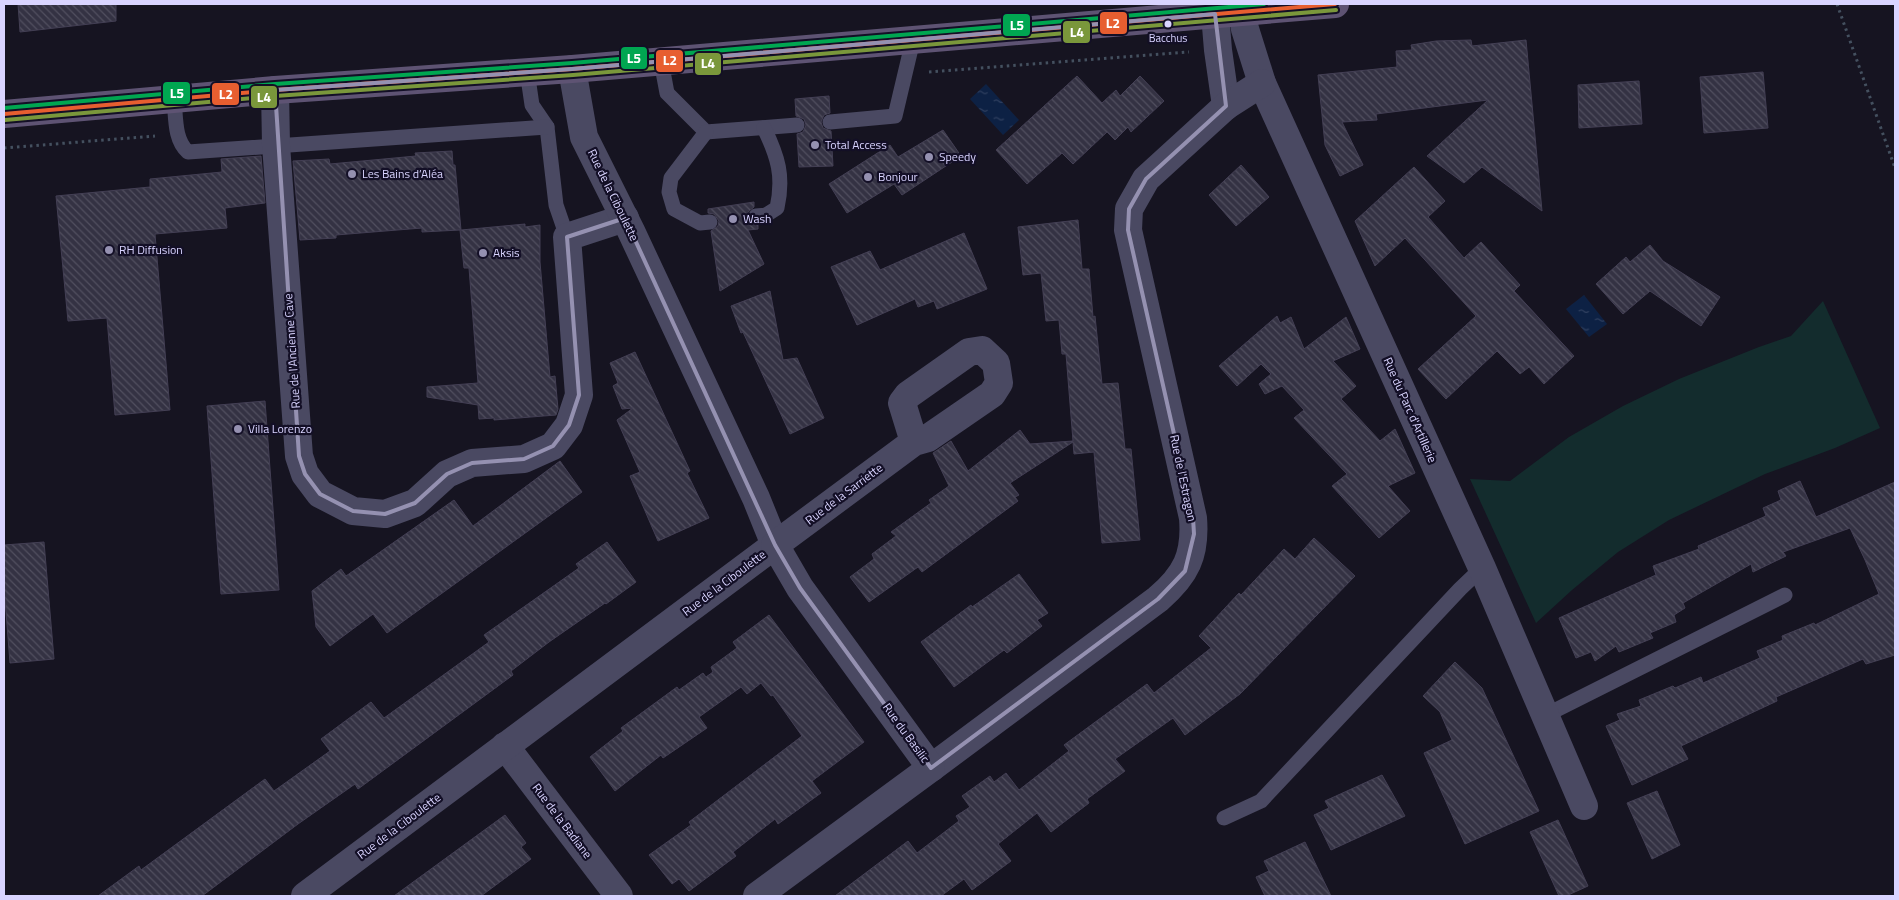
<svg xmlns="http://www.w3.org/2000/svg" width="1899" height="900" viewBox="0 0 1899 900" font-family="'Titillium Web',sans-serif">
  <defs>
    <pattern id="water-ripples" width="26" height="14" patternUnits="userSpaceOnUse" patternTransform="scale(1.25)"><rect width="26" height="14" fill="#0d2144"/><path d="M2 4q2-2 4 0t4 0M15 11q2-2 4 0t4 0" fill="none" stroke="#304060"/></pattern>
    <pattern id="building-back-hatch" width="6" height="6" patternUnits="userSpaceOnUse" patternTransform="scale(1.25)"><rect width="6" height="6" fill="#343243"/><path d="M-1 5l2 2M0 0l6 6M5-1l2 2" fill="none" stroke="#514f5f"/></pattern>
  </defs>
  <rect width="100%" height="100%" fill="#161421"/>
  <path fill="#132c2d" d="M1823,301l57,127 -45,20 -70,26 -96,46 -51,32 -46,38 -36,33 -66,-144 40,2 59,-44 54,-31 56,-27 80,-32 32,-11z"/>
  <g fill="url(#water-ripples)">
    <path d="M986,84l33,36 -16,15 -33,-36z"/>
    <path d="M1584,295l23,29 -18,13 -23,-28z"/>
  </g>
  <g fill="url(#building-back-hatch)" stroke="#433f54">
    <path d="M18,4h98v17l-96,11z"/>
    <path d="M1471,40l1,6 54,-6 16,171 -60,-44 -18,16 -37,-27 61,-56 -112,14 1,6 -35,2 21,43 -23,11 -15,-31 -7,-70 79,-8 -1,-16 16,-1 -1,-5 25,-4z"/>
    <path d="M1763,72l5,56 -64,5 -4,-56z"/>
    <path d="M1077,76l25,27 14,-13 4,6 20,-20 24,25 -33,31 -3,-5 -13,13 -8,-8 -34,32 -11,-11 -35,31 -31,-34z"/>
    <path d="M1639,81l3,43 -63,4 -1,-43z"/>
    <path d="M829,96l1,17 -6,2 -3,7 2,6 8,3 2,35 -34,1 -2,-33 6,-2 3,-7 -2,-6 -8,-3 -1,-17z"/>
    <path d="M943,130l18,26 -59,39 -8,-11 -47,29 -18,-29 61,-39 8,12z"/>
    <path d="M452,151l1,14h2l6,65 64,-6v3l15,-2v37l10,115 5,-1 3,33 -2,6 -62,5v-2l-15,1 -1,-14 -51,-8v-10l51,-4 -9,-115h-5l-4,-38 -38,2v-4l-86,7v3l-36,2 -7,-79 36,-2 1,5 86,-8 -1,-3z"/>
    <path d="M261,156l4,47 -40,5 2,20 -72,6 15,176 -55,5 -8,-97 -39,3 -12,-125 94,-9v-8l72,-7 -1,-13z"/>
    <path d="M1241,165l28,32 -33,29 -27,-31z"/>
    <path d="M1414,167l31,34 -17,16 36,41 17,-16 39,43 -6,6 60,65 -30,28 -15,-17 -9,7 -23,-23 -51,48 -28,-30 58,-53 -71,-78 -30,28 -20,-45z"/>
    <path d="M754,202v5l-6,5 -1,5 5,7 6,1v4l-10,1 16,34 -44,27 -9,-60 7,-5 1,-5 -5,-7 -6,-1v-4z"/>
    <path d="M1078,220l4,49h7l4,48 2,-1 7,68 16,-1 7,66h6l9,91 -38,3 -8,-91 -20,2 -1,-12 -63,41 9,12 -4,2 3,4 -96,71 -4,-5 -49,35 -19,-25 24,-18 -2,-5 24,-18 -5,-4 40,-29 -2,-3 20,-14 -16,-33 18,-12 17,30 52,-41 10,14 43,-3 -7,-87h-4l-3,-34 -13,1 -5,-48 -18,2 -5,-48z"/>
    <path d="M964,233l23,56 -50,20 -3,-8 -16,6 -3,-8 -58,26 -26,-58 39,-16 10,19z"/>
    <path d="M1650,245l13,16 57,36 -19,29 -51,-35 -27,23 -27,-30 30,-27 4,5z"/>
    <path d="M770,291l13,69 14,-2 27,60 -34,16 -47,-102 -2,1 -10,-27z"/>
    <path d="M1277,316l3,7 11,-6 13,32 42,-32 14,32 -27,12 23,25 -15,13 39,42 15,-12 20,44 -27,13 22,25 -31,27 -47,-52 15,-12 -53,-56 10,-8 -22,-24 -17,8 -6,-10 12,-10 -10,-10 -24,22 -18,-20z"/>
    <path d="M635,352l55,119 -3,2 22,45 -51,23 -28,-65 10,-4 -23,-52 16,-12 -11,1 -9,-23 5,-3 -8,-20z"/>
    <path d="M265,401l14,189 -58,4 -14,-188z"/>
    <path d="M560,461l22,31 -195,141 -14,-19 -43,32 -14,-19 -4,-36 29,-22 5,7 108,-76 19,26z"/>
    <path d="M1800,481l16,36 79,-35v173l-29,9 -3,-5 -87,38 1,4 -96,45 7,13 -56,26 -26,-59 14,-6 -3,-6 24,-8 -2,-6 34,-14 2,2 26,-11 2,6 57,-25 -3,-7 26,-11 -1,-4 32,-13 1,2 64,-31 -14,-34 -15,-32 -67,24 3,4 -33,16 -2,-8 -68,39 2,5 -11,7 2,7 -26,11 3,5 -34,14 -3,-6 -21,15 -4,-9 -15,6 -17,-40 97,-43 -3,-9 46,-17 -1,-3 68,-30 -3,-8 18,-8 -3,-9z"/>
    <path d="M1314,538l41,38 -115,118 -55,41 -12,-17 -58,41 10,12 -38,28 2,4 -38,29 -14,-19 -39,31 13,17 -39,29 -8,-11 -23,17h-106l73,-55 9,12 42,-32 -3,-5 14,-9 -8,-11 28,-20 4,6 12,-9 13,17 50,-39 -5,-6 83,-61 7,9 57,-45 -12,-12 40,-43 2,2 43,-46 11,10z"/>
    <path d="M44,542l10,117 -44,4 -6,-76v-42z"/>
    <path d="M607,542l29,40 -30,22 -1,-1 -56,39 -38,29 2,4 -155,114 -3,-5 -57,40 -96,72h-104l41,-30 2,4 124,-91 9,12 56,-40 -9,-12 50,-37 13,16 105,-76 -5,-7 95,-67 -3,-4z"/>
    <path d="M1019,574l29,39 -11,7 5,6 -35,27 -3,-3 -50,37 -33,-45 50,-37 1,2z"/>
    <path d="M769,615l95,127 -52,39 9,12 -43,31 -3,-5 -42,33 3,4 -47,35 -10,-12 -7,5 -23,-29 42,-30 -2,-3 113,-86 -29,-41 -2,1 -10,-13 -14,11 -6,-7 -42,30 8,11 -44,30 -2,-3 -46,36 -25,-34 33,-26 -2,-3 56,-41 2,3 24,-17 3,4 7,-5 -2,-5 26,-19 -4,-6z"/>
    <path d="M1455,662l27,26 57,123 -74,33 -41,-91 28,-13 -12,-28 -17,-16z"/>
    <path d="M1382,775l23,41 -74,34 -17,-35 15,-7 -4,-7z"/>
    <path d="M1657,791l23,54 -28,14 -25,-56z"/>
    <path d="M505,815l21,28 -5,4 10,12 -50,37h-87z"/>
    <path d="M1558,820l30,66 -22,10h-7l-29,-64z"/>
    <path d="M1305,842l26,54h-66l-9,-19 13,-6 -5,-10z"/>
  </g>
  <g fill="none" stroke-linecap="round" stroke-linejoin="round">
    <g stroke="#44505f" stroke-width="3" stroke-dasharray="2.5 4" stroke-linecap="butt">
      <path d="M1837,4l58,164"/>
      <path d="M929,72l260,-20"/>
      <path d="M4,148l151,-12"/>
    </g>
    <g stroke="#4a4962" stroke-width="15">
      <path d="M661,61l6,32 39,39 91,-7"/>
      <path d="M527,71l5,34 15,22 9,78 11,32"/>
      <path d="M174,99c2,18 0,41 14,53l359,-25"/>
      <path d="M830,122l65,-6 18,-76"/>
      <path d="M706,132l-35,46 -2,14 5,17 26,14 10,-1"/>
      <path d="M756,216l10,-1 11,-7c7,-32 1,-51 -13,-80"/>
      <path d="M1546,715l239,-120"/>
      <path d="M1224,818l37,-17 199,-212 22,-21"/>
    </g>
    <g stroke="#4a4962" stroke-width="28">
      <path d="M1242,12l3,17 17,54 220,485 102,238"/>
      <path d="M1215,14l3,36 8,56"/>
      <path d="M275,90l1,55 23,311 6,18 15,20 33,17 32,3 30,-11 32,-29 25,-11 52,-4 29,-13 16,-21 10,-30 -12,-158 58,-19"/>
      <path d="M505,746l114,150"/>
      <path d="M931,768l227,-169c28,-24 38,-44 35,-81l-65,-288 1,-21 17,-30 80,-73 36,-23"/>
      <path d="M305,896l470,-351 -19,-47 -125,-267 -47,-94 -12,-68"/>
      <path d="M757,896l174,-128 -131,-180 -25,-43 139,-103 14,-4 64,-44 7,-11 -3,-20 -14,-13 -13,2 -61,43 -6,8 12,39"/>
    </g>
    <path stroke="#5e5373" stroke-width="28" d="M4,114l271,-24 297,-21 763,-65"/>
    <g stroke="#130f26" stroke-width="8">
      <path id="bus-1" d="M4,114l271,-24 297,-21 763,-65"/>
    </g>
    <g stroke="#130f26" stroke-width="8">
      <path id="bus-2" d="M5,120l270,-24 298,-21 763,-65"/>
    </g>
    <g stroke="#130f26" stroke-width="8">
      <path id="bus-3" d="M4,108l271,-24 297,-21 692,-59"/>
    </g>
    <use href="#bus-1" stroke="#e75e30" stroke-width="4"/>
    <use href="#bus-2" stroke="#7a973b" stroke-width="4"/>
    <use href="#bus-3" stroke="#00a651" stroke-width="4"/>
  </g>
  <path fill="none" stroke="#9591b1" stroke-width="4" stroke-linejoin="round" d="M1215,14l11,92 -80,73 -17,30 -1,21 65,288 1,16 -9,37 -27,28 -227,169 -131,-180 -25,-43 -150,-327 -58,19 12,158 -10,30 -16,21 -29,13 -52,4 -25,11 -32,29 -30,11 -32,-3 -33,-17 -15,-20 -6,-18 -24,-366 297,-21z"/>
  <circle fill="#d9d4ff" stroke="#130f26" stroke-width="2" cx="1168" cy="24" r="4.5"/>
  <g fill="#9591b1" stroke="#130f26" stroke-width="2">
    <circle cx="815" cy="145" r="5"/>
    <circle cx="929" cy="157" r="5"/>
    <circle cx="352" cy="174" r="5"/>
    <circle cx="868" cy="177" r="5"/>
    <circle cx="733" cy="219" r="5"/>
    <circle cx="109" cy="250" r="5"/>
    <circle cx="483" cy="253" r="5"/>
    <circle cx="238" cy="429" r="5"/>
  </g>
  <g text-anchor="middle" stroke-width="4.5" stroke-linejoin="round" paint-order="stroke">
    <g font-size="11" fill="#d9d4ff" stroke="#130f26">
      <text x="1168" y="42">Bacchus</text>
    </g>
    <g font-size="12" fill="#d9d4ff" stroke="#130f26" text-anchor="start">
      <text x="825" y="149">Total Access</text>
      <text x="939" y="161">Speedy</text>
      <text x="362" y="178">Les Bains d’Aléa</text>
      <text x="878" y="181">Bonjour</text>
      <text x="743" y="223">Wash</text>
      <text x="119" y="254">RH Diffusion</text>
      <text x="493" y="257">Aksis</text>
      <text x="248" y="433">Villa Lorenzo</text>
    </g>
    <g font-size="12" fill="#d9d4ff" stroke="#130f26">
      <text transform="translate(613 195) rotate(64)" y="4">Rue de la Ciboulette</text>
      <text transform="translate(292 351) rotate(-94)" y="4">Rue de l'Ancienne Cave</text>
      <text transform="translate(1410 410) rotate(66)" y="4">Rue du Parc d'Artillerie</text>
      <text transform="translate(1183 478) rotate(78)" y="4">Rue de l'Estragon</text>
      <text transform="translate(844 494) rotate(-37)" y="4">Rue de la Sarriette</text>
      <text transform="translate(724 583) rotate(-37)" y="4">Rue de la Ciboulette</text>
      <text transform="translate(906 733) rotate(54)" y="4">Rue du Basilic</text>
      <text transform="translate(562 821) rotate(53)" y="4">Rue de la Badiane</text>
      <text transform="translate(399 826) rotate(-37)" y="4">Rue de la Ciboulette</text>
    </g>
  </g>
  <g stroke="#130f26" stroke-width="2">
    <rect x="1099" y="11" width="29" height="24" rx="5" fill="#e75e30"/>
    <rect x="1002" y="13" width="29" height="24" rx="5" fill="#00a651"/>
    <rect x="1062" y="20" width="29" height="24" rx="5" fill="#7a973b"/>
    <rect x="620" y="46" width="28" height="24" rx="5" fill="#00a651"/>
    <rect x="655" y="49" width="29" height="24" rx="5" fill="#e75e30"/>
    <rect x="694" y="52" width="28" height="24" rx="5" fill="#7a973b"/>
    <rect x="162" y="81" width="29" height="24" rx="5" fill="#00a651"/>
    <rect x="211" y="82" width="29" height="24" rx="5" fill="#e75e30"/>
    <rect x="250" y="85" width="28" height="24" rx="5" fill="#7a973b"/>
  </g>
  <g font-size="14" text-anchor="middle" font-weight="bold" fill="#fff">
    <text x="1113" y="28">L2</text>
    <text x="1017" y="30">L5</text>
    <text x="1077" y="37">L4</text>
    <text x="634" y="63">L5</text>
    <text x="670" y="65">L2</text>
    <text x="708" y="68">L4</text>
    <text x="177" y="98">L5</text>
    <text x="226" y="99">L2</text>
    <text x="264" y="102">L4</text>
  </g>
  <rect width="1899" height="900" fill="none" stroke="#d9d4ff" stroke-width="10"/>
</svg>
